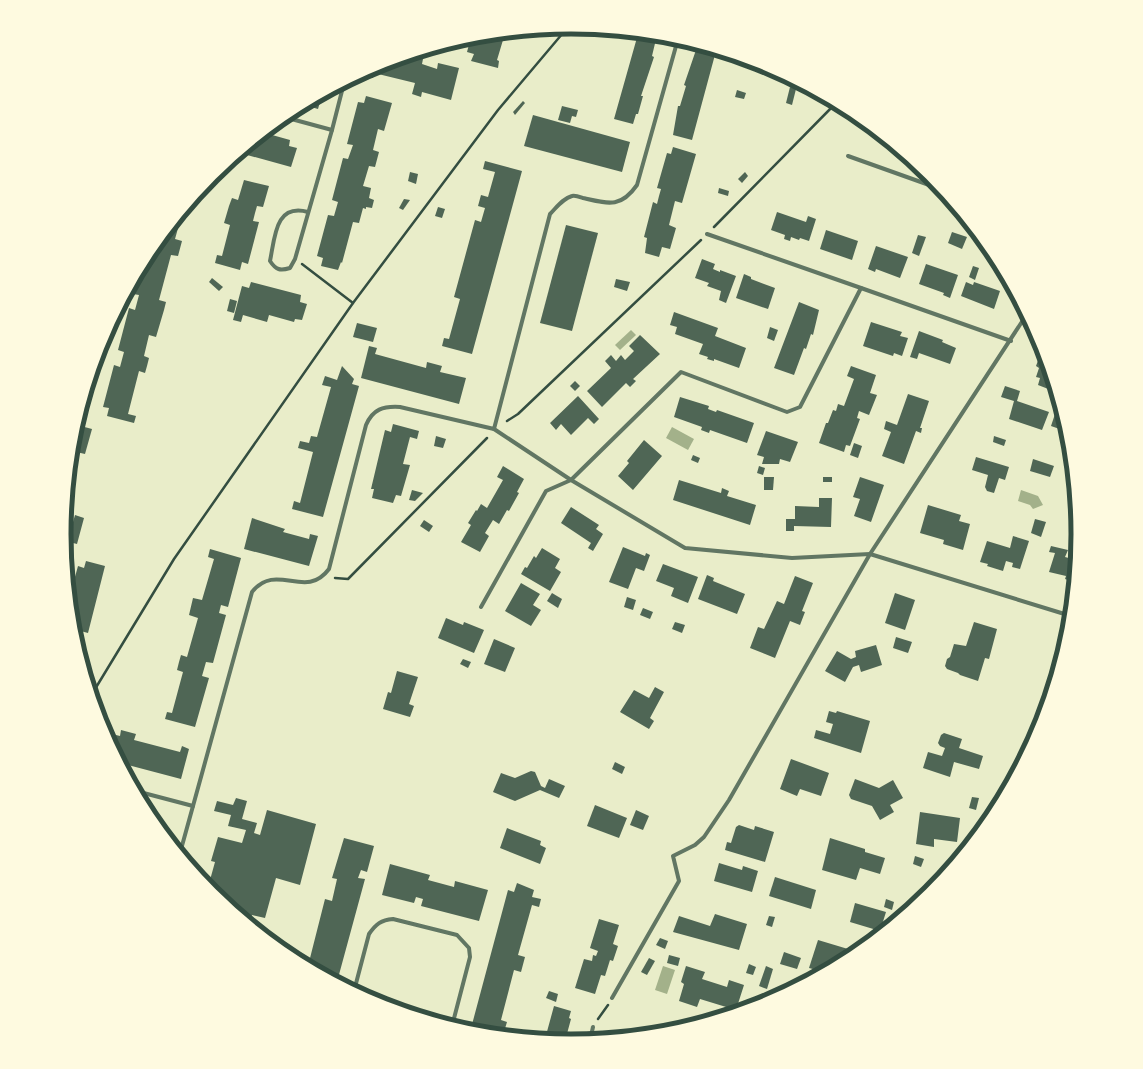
<svg xmlns="http://www.w3.org/2000/svg" width="1143" height="1069" viewBox="0 0 1143 1069" font-family="'Source Serif 4',serif">
  <rect width="100%" height="100%" fill="#e9edc9"/>
  <g fill="#a3b18a">
    <path d="M631,330l5,5 -16,15 -5,-5z"/>
    <path d="M672,427l22,12 -6,11 -22,-12z"/>
    <path d="M1021,490l17,6 5,9 -10,4 -3,-4 -12,-4z"/>
    <path d="M663,966l12,4 -8,24 -12,-4z"/>
  </g>
  <g fill="#4f6655">
    <path d="M499,34l-1,4 5,2 -6,20 2,1 -1,7 -27,-7 3,-7 -7,-2 4,-15z"/>
    <path d="M638,34l19,1 -5,21 2,1 -13,39h2l-5,18h-2l-3,10 -19,-5z"/>
    <path d="M695,44l21,7 -24,89 -19,-5 5,-29h2l6,-20 -2,-1 13,-38 -2,-1z"/>
    <path d="M411,55l12,4 -1,5 15,5 1,-6 21,5 -8,32 -29,-8 -1,5 -9,-3 3,-11 -41,-10 -1,5 -7,-1 1,-6 11,-5z"/>
    <path d="M790,87l6,2 -4,16 -6,-2z"/>
    <path d="M737,90l9,3 -2,6 -9,-2z"/>
    <path d="M322,95l-4,14 -14,-4 8,-4z"/>
    <path d="M366,96l26,7 -8,28 -6,-2 -5,21 6,2 -4,15 -6,-1 -6,20 8,2 -2,10 5,2 -2,8 -6,-1v2l-3,-1 -4,15 -6,-1 -11,41 -1,-1 -3,8 -17,-4 2,-8 -6,-2 11,-41 6,1 4,-14 -6,-2 11,-42 5,1 5,-14 -6,-1 11,-42 6,1z"/>
    <path d="M523,101l2,2 -10,12 -2,-3z"/>
    <path d="M562,106l16,4 -2,7 -4,-1 -2,7 -12,-3z"/>
    <path d="M533,115l97,27 -8,30 -98,-26z"/>
    <path d="M265,133l25,7 -1,6 8,2 -6,19 -51,-14z"/>
    <path d="M673,147l23,7 -14,49 -7,-2 -6,24 7,3 -6,21 -8,-2 -3,10 -14,-4 2,-15 -3,-1 9,-35 4,2 2,-8 2,-7 -4,-1 10,-35 4,1z"/>
    <path d="M485,161l37,10 -50,183 -30,-8 2,-8 5,1 11,-40 -6,-2 21,-77 6,2 4,-14 -7,-2 3,-11 7,2 7,-25 -12,-3z"/>
    <path d="M410,172l8,2 -2,10 -8,-3z"/>
    <path d="M745,172l3,4 -6,7 -4,-4z"/>
    <path d="M244,180l25,6 -6,21 -6,-1 -2,7 -2,8 6,1 -11,42 -6,-2 -2,8 -25,-7 2,-8 5,1 8,-31 -6,-2 5,-17 3,-8 6,2z"/>
    <path d="M719,188l10,3 -1,5 -10,-3z"/>
    <path d="M404,199l6,1 -7,10 -4,-2z"/>
    <path d="M438,207l7,2 -3,9 -7,-2z"/>
    <path d="M777,212l29,10 2,-6 8,3 -7,22 -9,-3 -1,2 -8,-3 -1,4 -6,-2 1,-4 -14,-5z"/>
    <path d="M182,214l-7,25 7,2 -4,15 -7,-1 -12,45 7,2 -2,8 -8,27 -7,-2 -5,21 5,2 -2,8 -2,7 -6,-2 -11,43 8,2 -2,7 -27,-7 2,-8 -6,-1 11,-42 6,2 4,-15 -6,-2 11,-42 6,2 4,-15 -6,-1 6,-21 11,-21z"/>
    <path d="M566,225l32,8 -26,98 -32,-8z"/>
    <path d="M826,230l32,11 -6,19 -32,-11z"/>
    <path d="M952,232l15,5 -5,12 -14,-6z"/>
    <path d="M918,235l8,2 -7,19 -7,-3z"/>
    <path d="M876,246l32,11 -8,21 -24,-9 -1,3 -7,-3z"/>
    <path d="M702,259l13,5 -2,5 7,3v-2l16,6 -10,27 -7,-3 2,-9 -14,-5 2,-3 -14,-5z"/>
    <path d="M926,264l32,11 -8,23 -7,-3 1,-2 -25,-9z"/>
    <path d="M973,266l6,2 -4,12 -6,-3z"/>
    <path d="M1002,269l4,7 -6,-2z"/>
    <path d="M744,274l7,3v2l24,9 -7,21 -32,-11z"/>
    <path d="M212,278l11,9 -4,4 -10,-9z"/>
    <path d="M616,279l14,3 -3,9 -13,-4z"/>
    <path d="M251,282l50,13 -1,7 7,2 -5,16 -7,-1 -1,3 -25,-7 -2,7 -24,-7 -2,7 -8,-2 9,-34 7,2z"/>
    <path d="M966,282l7,3 1,-3 26,9 -6,18 -33,-13z"/>
    <path d="M230,299l7,2 -3,12 -7,-2z"/>
    <path d="M799,302l20,8 -6,25 -2,-1 -5,15 -2,-1 -10,27 -20,-7z"/>
    <path d="M674,312l44,16 -3,8 31,12 -7,20 -25,-9v2l-7,-2 1,-2 -9,-3 4,-10 -28,-10 2,-7 -7,-2z"/>
    <path d="M871,322l31,10 -2,4 8,2 -6,18 -8,-3 -1,3 -30,-10z"/>
    <path d="M357,323l20,5 -4,14 -20,-5z"/>
    <path d="M770,327l8,3 -4,11 -7,-3z"/>
    <path d="M919,331l24,9 -1,2 14,6 -6,16 -31,-11 -2,6 -7,-2z"/>
    <path d="M640,335l20,19 -27,25 3,2 -6,6 -4,-4 -24,24 -15,-16 24,-23 -6,-7 6,-6 5,6 5,-6 4,5 9,-9 -5,-5z"/>
    <path d="M369,346l8,2 -2,6 51,14 1,-6 15,4 -2,6 26,6 -7,26 -98,-26z"/>
    <path d="M1040,355l6,2 10,35 -18,-7 2,-7 -4,-1 3,-9 -3,-2z"/>
    <path d="M342,366l12,13 -2,5 7,2 -36,131 -31,-8 2,-8 6,2 13,-51 -15,-4 2,-7 9,2 2,-7 6,1 14,-50 -9,-2 3,-9 12,4z"/>
    <path d="M851,366l25,9 -6,18 7,2 -8,20 -10,-4 -2,7 3,1 -10,27 -4,-1 -2,7 -25,-9 7,-20h2l5,-13 3,1 2,-7 6,2 10,-27 -7,-3z"/>
    <path d="M575,381l5,5 -5,5 -5,-5z"/>
    <path d="M1005,386l15,5 -3,10 32,11 -7,18 -33,-11 5,-18 -13,-4z"/>
    <path d="M908,394l21,7 -9,27h2l-1,5 -5,-2 -12,33 -22,-8 9,-24 -7,-3 2,-8 11,4z"/>
    <path d="M578,396l21,23 -5,5 -6,-6 -17,17 -10,-11 -5,6 -6,-7z"/>
    <path d="M680,397l29,9 -1,3 8,3 1,-2 37,13 -7,20 -37,-13 -1,3 -8,-3 1,-3 -28,-10z"/>
    <path d="M1055,414l9,3 4,15 -17,-6z"/>
    <path d="M393,424l26,7 -2,8 -7,-2 -7,27 7,1 -9,31 -5,-1 -3,8 -21,-5 2,-9h-3l14,-59 6,2z"/>
    <path d="M77,425l15,4 -7,25 -13,-3z"/>
    <path d="M766,431l32,11 -8,20 -10,-3 -1,5h-17l2,-7 -7,-2z"/>
    <path d="M436,436l10,3 -3,9 -9,-2z"/>
    <path d="M994,436l12,4 -2,6 -11,-4z"/>
    <path d="M644,440l18,16 -29,34 -15,-14 11,-13 -2,-2z"/>
    <path d="M854,443l8,3 -4,12 -8,-3z"/>
    <path d="M693,455l7,3 -2,5 -7,-3z"/>
    <path d="M976,457l33,10 -4,13 -6,-2 -5,15 -7,-2 -2,-4 3,-12 -16,-5z"/>
    <path d="M1033,459l21,7 -4,11 -20,-6z"/>
    <path d="M503,466l21,13 -7,13 2,1 -10,18 -2,-1 -8,14 -6,-4 -8,13 4,3 -9,16 -19,-10 10,-17 -3,-2 8,-13 1,1 4,-7 6,4 16,-28 -6,-3z"/>
    <path d="M759,466l6,2 -2,7 -6,-2z"/>
    <path d="M764,477h10l-1,13h-9z"/>
    <rect x="823" y="477" width="9" height="5"/>
    <path d="M860,477l24,8 -13,37 -17,-6 6,-17 -7,-2z"/>
    <path d="M679,480l42,13 1,-5 7,3 -2,5 29,9 -6,20 -77,-25z"/>
    <path d="M412,490l11,3 -8,8 -6,-1z"/>
    <path d="M819,498h13l-1,29 -37,-1v5h-8v-12h9v-13l24,1z"/>
    <path d="M928,505l33,10 -2,6 11,3 -7,26 -20,-6 1,-4 -24,-7z"/>
    <path d="M571,507l28,18 -3,4 7,5 -10,17 -5,-3 3,-5 -30,-20z"/>
    <path d="M75,515l9,3 -7,26 -8,-2 -1,6 -3,-1 -1,-13 1,-14 8,2z"/>
    <path d="M252,518l33,11 -2,3 26,7 1,-5 8,2 -9,30 -65,-17z"/>
    <path d="M1035,519l11,3 -5,15 -10,-4z"/>
    <path d="M424,520l9,6 -4,6 -9,-6z"/>
    <path d="M1013,536l16,5 -9,28 -8,-2 1,-4 -7,-2 -3,10 -16,-5 1,-2 -8,-2 7,-21 23,7z"/>
    <path d="M1051,546l17,4 -3,7 11,3 -2,22 -9,-3 1,-3 -17,-4 6,-19 -6,-1z"/>
    <path d="M623,547l22,9 1,-3 4,2 -6,16 -8,-3 -8,21 -19,-7z"/>
    <path d="M542,548l18,11 -5,9 6,4 -11,19 -29,-17 4,-7 2,1 7,-12 2,2z"/>
    <path d="M210,549l31,9 -13,49 -7,-2 -2,8 7,2 -13,48 -7,-1 -4,14 7,2 -14,49 -30,-8 2,-7 5,1 11,-41 -6,-2 2,-8 2,-7 6,2 11,-39 -9,-3 4,-17 9,2 12,-41 -6,-2z"/>
    <path d="M86,561l19,5 -17,67 -15,-4 -3,-34 8,-29 6,2z"/>
    <path d="M663,564l35,13 -10,26 -17,-7 3,-8 -18,-7z"/>
    <path d="M707,575l7,3 -1,3 32,13 -8,20 -39,-15z"/>
    <path d="M795,576l18,7 -11,28 3,1 -5,13 -10,-4 -15,37 -25,-10 8,-21 6,2 13,-28 7,3z"/>
    <path d="M521,583l19,11 -7,11 8,5 -10,16 -26,-15z"/>
    <path d="M552,593l10,6 -4,9 -11,-7z"/>
    <path d="M895,593l20,7 -10,30 -20,-7z"/>
    <path d="M627,597l9,3 -3,10 -9,-3z"/>
    <path d="M643,608l10,4 -3,7 -10,-4z"/>
    <path d="M446,618l17,7 1,-3 20,8 -10,23 -36,-15z"/>
    <path d="M675,622l10,3 -3,8 -10,-4z"/>
    <path d="M974,622l23,7 -8,30 -4,-1 -7,23 -18,-6 -2,-2 -11,-4 -2,-3 2,-7 3,-2 4,-13 12,2z"/>
    <path d="M896,637l16,5 -4,11 -15,-5z"/>
    <path d="M494,639l21,9 -10,24 -21,-8z"/>
    <path d="M876,645l6,20 -21,7 -2,-7 -6,2 -8,15 -20,-11 12,-20 14,8 5,-2 -1,-6z"/>
    <path d="M463,659l8,3 -3,6 -8,-4z"/>
    <path d="M397,671l21,6 -9,27 5,2 -4,11 -27,-8 5,-17 3,1z"/>
    <path d="M655,687l9,5 -14,26 4,3 -5,8 -29,-17 14,-22 15,8z"/>
    <path d="M829,711l7,2 1,-2 33,10 -9,32 -47,-15 2,-8 14,4 3,-10 -7,-2z"/>
    <path d="M121,730l15,4 -2,6 46,12 2,-6 7,3 -8,30 -53,-14v-2l-8,-2 -16,-29 16,4z"/>
    <path d="M944,733l18,6 -3,9 24,8 -4,13 -25,-7 -4,15 -27,-9 5,-16 14,4 3,-8 -5,-2 -2,-3 3,-8z"/>
    <path d="M791,759l38,14 -8,23 -21,-7 -3,7 -17,-7z"/>
    <path d="M615,762l10,5 -3,7 -10,-5z"/>
    <path d="M531,771l4,1 6,14 4,2 4,-9 16,7 -6,12 -19,-8 -25,11 -22,-9 8,-19 14,5z"/>
    <path d="M855,779l24,9 14,-8 10,18 -13,7 4,7 -14,8 -8,-14 -21,-7 -2,-4z"/>
    <path d="M972,797l7,1 -3,12 -7,-2z"/>
    <path d="M236,798l11,3 -5,18 15,4 -3,10 6,2 7,-25 49,14 -16,61 -24,-7 -11,40 -13,-3 -3,8 -37,-30 -7,-8 2,-6 3,1 5,-18 -4,-1 7,-24 24,6 4,-13 -18,-4 3,-11 -17,-4 3,-10 16,4z"/>
    <path d="M595,805l32,13 -8,20 -32,-12z"/>
    <path d="M636,810l13,6 -6,14 -13,-5z"/>
    <path d="M920,812l40,6 -3,24 -23,-3v8l-18,-3z"/>
    <path d="M739,825l15,5 1,-4 19,6 -9,30 -40,-12 2,-8 4,1 5,-16z"/>
    <path d="M507,828l34,13 -1,4 6,3 -6,16 -40,-16z"/>
    <path d="M344,838l30,8 -7,26 -6,-2 -3,8 7,1 -28,103 -29,-16 17,-67 7,2 5,-22 -5,-1z"/>
    <path d="M830,838l35,11v3l20,6 -5,16 -20,-6 -4,12 -34,-10z"/>
    <path d="M915,856l9,3 -3,8 -8,-3z"/>
    <path d="M719,863l23,7 1,-4 15,5 -6,21 -38,-11z"/>
    <path d="M390,864l40,11 -2,5 26,7 1,-6 33,9 -9,31 -58,-15 2,-7 -7,-2 -2,6 -32,-8z"/>
    <path d="M775,877l41,13 -5,19 -42,-13z"/>
    <path d="M517,883l17,7 -2,7 9,2 -2,8 -7,-2 -14,50 7,2 -4,15 -7,-2 -13,50 6,2 -4,13 -33,-3 38,-142 6,2z"/>
    <path d="M886,899l8,3 -2,8 -8,-3z"/>
    <path d="M855,903l31,9 -6,19 -30,-9z"/>
    <path d="M896,913l8,2 -11,9z"/>
    <path d="M715,914l32,10 -8,26 -66,-18 6,-16 31,10z"/>
    <path d="M769,916l6,1 -3,10 -6,-2z"/>
    <path d="M599,919l20,6 -6,19 5,2 -5,15 -3,-1 -5,16 -4,-1 -6,19 -20,-6 9,-29 8,2 1,-6 3,1 2,-5 -8,-3z"/>
    <path d="M660,938l8,3 -3,8 -9,-4z"/>
    <path d="M818,940l40,12 -34,20 -15,-4z"/>
    <path d="M784,952l17,6 -4,11 -17,-5z"/>
    <path d="M669,955l11,3 -2,8 -11,-3z"/>
    <path d="M649,958l6,3 -8,14 -6,-3z"/>
    <path d="M749,964l7,3 -3,8 -7,-2z"/>
    <path d="M686,966l19,6 -3,7 25,8 2,-7 15,5 -8,25 -36,-11 -3,8 -18,-6 5,-17 -3,-2z"/>
    <path d="M766,966l7,3 -6,20 -8,-3z"/>
    <path d="M549,991l9,3 -2,8 -10,-4z"/>
    <path d="M554,1006l17,5 -2,7 2,1 -6,22 -20,-2z"/>
  </g>
  <g fill="none" stroke-linecap="round" stroke-linejoin="round">
    <g stroke="#344e41" stroke-width="2.5">
      <path d="M714,227l122,-124"/>
      <path d="M302,264l51,39"/>
      <path d="M507,421l11,-7 183,-174"/>
      <path d="M335,578l13,1 139,-141"/>
      <path d="M92,694l82,-135 179,-256 145,-193 70,-83"/>
      <path d="M598,1019l10,-14"/>
    </g>
    <g stroke="#617663" stroke-width="4">
      <path d="M284,117l48,13 12,-47"/>
      <path d="M848,156l84,30h7"/>
      <path d="M308,212c-33,-9 -33,25 -38,49 6,9 10,10 20,7l5,-9 37,-129"/>
      <path d="M707,234l154,54"/>
      <path d="M494,429l77,51 114,68 107,10 78,-4 201,62"/>
      <path d="M481,607l65,-116 25,-11 110,-108 106,40 13,-5 61,-119 150,53"/>
      <path d="M136,791l57,15 -13,47"/>
      <path d="M193,806l59,-214c25,-31 53,9 77,-23l37,-144c7,-16 17,-19 34,-18l94,22 56,-215c7,-7 12,-15 22,-18 3,-1 8,1 11,2 26,6 38,10 54,-13l41,-146"/>
      <path d="M354,991l15,-57c7,-10 12,-14 24,-15l64,16 12,13 1,9 -18,69"/>
      <path d="M612,998l67,-117 -6,-25 22,-11 9,-8 25,-37 141,-246 157,-240"/>
      <path d="M590,1040l3,-13"/>
    </g>
  </g>
  <path d="M0 0H1143V1069H0ZM71 534a500 500 0 1 1 1000 0a500 500 0 1 1-1000 0Z" fill="#fefae0" fill-rule="evenodd"/>
  <path fill="none" stroke="#344e41" stroke-width="5" d="M71 534a500 500 0 1 1 1000 0a500 500 0 1 1-1000 0Z"/>
</svg>
